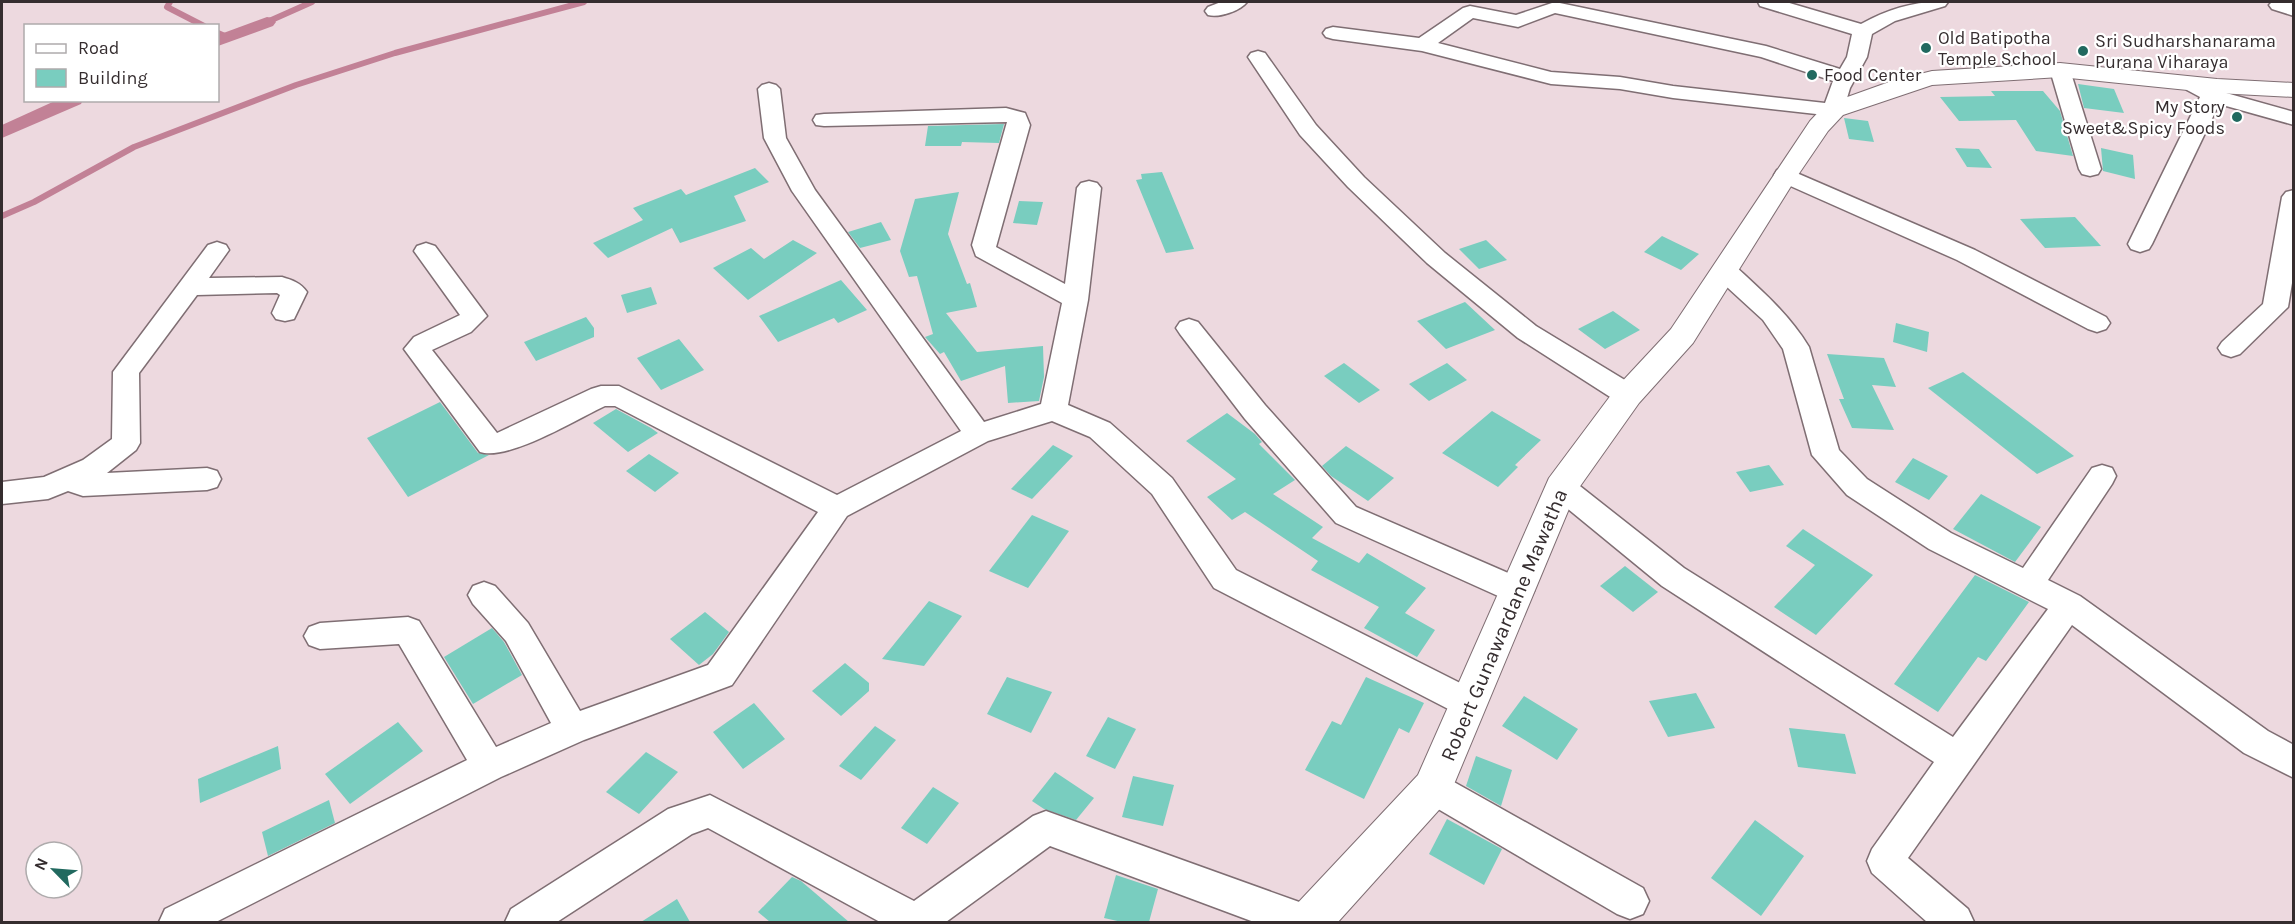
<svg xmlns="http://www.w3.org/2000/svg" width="2295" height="924" viewBox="0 0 2295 924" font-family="Karla,sans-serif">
  <rect width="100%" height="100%" fill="#edd9df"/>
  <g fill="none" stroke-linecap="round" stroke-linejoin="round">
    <g stroke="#c28196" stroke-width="6">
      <path d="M170,2l-3,5 37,19"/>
      <path d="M267,22l45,-20"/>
      <path d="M218,33l9,4"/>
      <path d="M2,216l32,-14 100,-55 162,-62 99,-32 189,-51"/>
    </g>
    <g fill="#c28196" fill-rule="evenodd">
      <path d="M267,17l6,1 3,4 -3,4 -55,20v-11z"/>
      <path d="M57,100h26l-2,4 -79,34v-13z"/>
    </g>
  </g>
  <g fill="#79cdbf">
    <path d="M2078,84l36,5 10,24 -40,-5z"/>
    <path d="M1991,91h52l17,20 13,45 -37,-5 -20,-31 -57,1 -19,-24 55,-1z"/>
    <path d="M1844,118l24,3 6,21 -25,-3z"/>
    <path d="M1004,124l-5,19 -37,-1 -1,4h-36l3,-20z"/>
    <path d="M1955,148l24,1 13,19 -25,-1z"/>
    <path d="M2101,148l32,7 2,24 -32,-8z"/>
    <path d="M755,168l14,14 -35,14 12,25 -66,22 -8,-15 -64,30 -15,-15 50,-23 -10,-12 48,-19 5,6z"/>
    <path d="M1162,172l17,41 15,36 -28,4 -30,-73 6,-1 -1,-5z"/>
    <path d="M959,192l-11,42 19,50 3,-1 7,24 -31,6 31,39 66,-6 1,31 -5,24 -31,2 -3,-37 -44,15 -17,-29 -4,2 -15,-17 8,-3 -16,-58 -8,1 -9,-26 15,-52z"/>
    <path d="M1019,201l24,1 -6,23 -24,-2z"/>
    <path d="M2075,217l26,29 -56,2 -25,-29z"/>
    <path d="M881,222l10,18 -31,8 -12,-16z"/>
    <path d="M1662,236l37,18 -18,16 -37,-18z"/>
    <path d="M793,240l24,13 -69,47 -35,-32 38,-20 13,11z"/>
    <path d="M1486,240l21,20 -28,9 -20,-20z"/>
    <path d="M841,280l26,30 -29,13 -4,-5 -56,24 -19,-26z"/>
    <path d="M651,287l6,17 -30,9 -6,-18z"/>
    <path d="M1465,302l30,28 -49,19 -29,-28z"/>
    <path d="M1613,311l27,19 -35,19 -27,-20z"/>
    <path d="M586,317l8,11v9l-58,24 -12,-19z"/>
    <path d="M1896,323l33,9 -2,20 -34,-10z"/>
    <path d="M679,339l25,31 -43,20 -24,-32z"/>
    <path d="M1827,354l57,4 12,29 -24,-2 22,45 -42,-2 -13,-29h5z"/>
    <path d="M1344,363l36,27 -21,13 -35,-27z"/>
    <path d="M1447,363l20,17 -38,21 -20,-17z"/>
    <path d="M1963,372l111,84 -37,18 -109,-86z"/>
    <path d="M440,402l38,51 11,2 -81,42 -41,-59z"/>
    <path d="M616,409l35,19 7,5 -30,19 -35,-29z"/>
    <path d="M1492,411l49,29 -26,25 3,2 -20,20 -56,-34z"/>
    <path d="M1227,413l28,21 7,8 -3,2 36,36 -22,14 50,33 -11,11 47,25 8,-10 59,35 -21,25 30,17 -18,27 -53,-29 15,-21 -68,-37 7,-9 -73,-49 -13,8 -25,-23 29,-18 -50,-38z"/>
    <path d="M1053,445l20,11 -41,43 -21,-10z"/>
    <path d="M1346,446l48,32 -26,23 -37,-25 -9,-10z"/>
    <path d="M649,454l30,19 -24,19 -29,-21z"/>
    <path d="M1913,458l35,18 -19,24 -34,-18z"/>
    <path d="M1769,465l15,20 -34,7 -14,-20z"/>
    <path d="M1981,494l60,33 -26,35 -62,-33z"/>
    <path d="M1032,515l37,16 -41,57 -39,-17z"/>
    <path d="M1803,529l70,46 -57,60 -42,-28 41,-42 -29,-19z"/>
    <path d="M1625,566l33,26 -25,20 -33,-26z"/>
    <path d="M1975,575l54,27 -43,59 -8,-4 -40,55 -44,-28z"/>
    <path d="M929,601l33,15 -38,50 -42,-7z"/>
    <path d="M705,612l24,20 -16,22 -14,11 -29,-26z"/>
    <path d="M492,628l12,14 18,33 -49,29 -29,-47z"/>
    <path d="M845,663l24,20v8l-28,25 -29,-25z"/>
    <path d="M1007,677l45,15 -21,41 -44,-19z"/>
    <path d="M1366,677l58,26 -15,30 -10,-5 -35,71 -59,-29 27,-49 9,4z"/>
    <path d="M1696,693l19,35 -47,9 -19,-36z"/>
    <path d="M1524,696l54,33 -21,31 -55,-34z"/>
    <path d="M754,703l31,36 -42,30 -30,-37z"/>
    <path d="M1108,717l28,12 -21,40 -29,-13z"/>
    <path d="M398,722l25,29 -73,53 -25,-30z"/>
    <path d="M875,726l21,14 -35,40 -22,-14z"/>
    <path d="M1789,728l56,6 11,40 -58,-7z"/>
    <path d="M278,746l3,23 -81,34 -2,-24z"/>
    <path d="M646,752l32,20 -39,42 -33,-22z"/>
    <path d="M1476,756l36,14 -11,36 -35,-20z"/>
    <path d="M1055,772l39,26 -18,22 -32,-11 -12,-8z"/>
    <path d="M1133,776l41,9 -11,41 -41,-9z"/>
    <path d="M933,787l26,16 -32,41 -26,-16z"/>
    <path d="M329,800l6,23 -67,33 -6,-24z"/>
    <path d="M1447,819l55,30 -18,36 -55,-31z"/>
    <path d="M1755,820l49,36 -43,60 -50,-38z"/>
    <path d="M1116,875l42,14 -9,33h-27l-18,-4z"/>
    <path d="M792,877l9,4 48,41h-79l-12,-10z"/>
    <path d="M677,899l13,23h-49z"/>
  </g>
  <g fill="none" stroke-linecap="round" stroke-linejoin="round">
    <g stroke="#7f6e73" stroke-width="3">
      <g id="minor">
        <path d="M1221,2h26c-7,9 -28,16 -39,13l-3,-4 3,-4z"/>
        <path d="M1555,2l211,44 74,23 7,-12 5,-23 -92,-28 -2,-4h28l75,22c27,-15 56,-24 87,-22l-3,4 -50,15 -23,13 -5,23 -17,31 -8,27 -8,1 -161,-18 -53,-9 -69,-5 -129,-33 -89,-12 -7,-2 -3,-4 3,-4 7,-2 86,11 44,-30 7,-2 46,9zM1555,13l206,44 72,24 -8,22 -152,-17 -53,-9 -69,-5 -113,-29 35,-25 45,9z"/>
        <path d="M2272,2l22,1v13l-22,-7 -3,-4z"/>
        <path d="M1258,51l7,2 51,72 48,52 81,76 91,73 102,62 4,7 -4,7 -10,3 -10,-3 -100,-64 -91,-75 -79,-76 -48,-52 -52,-78 3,-4z"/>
        <path d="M2060,64l7,2 3,4 31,99 -3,5 -8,2 -8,-2 -3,-5 -29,-99 3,-4z"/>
        <path d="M2194,80l25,11 75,21v13l-75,-21 -67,140 -3,5 -9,3 -9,-3 -3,-5 72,-147 -13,-7 -3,-4 3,-4z"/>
        <path d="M769,83l7,2 4,4 6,49 29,52 169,232 57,-18 21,-101 -86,-47 -4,-11 35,-123 -183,4 -8,-1 -3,-5 3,-5 8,-1 182,-6 19,5 5,12 -34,122 69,37 12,-96 4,-5 8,-2 8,2 4,5 -13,112 -20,105 42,18 62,55 64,92 244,123 5,10 -5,10 -12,4 -12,-4 -242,-125 -62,-94 -62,-57 -38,-16 -64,20 -141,75 -115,169 -148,55 -83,37 -285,145h-57l6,-13 302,-149 -68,-116 -79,5 -11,-4 -5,-9 5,-9 11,-4 88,-6 11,4 77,126 55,-24 -45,-82 -33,-37 -5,-9 5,-9 11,-4 11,4 33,37 52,88 128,-46 110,-153 -203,-106h-10c-28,13 -96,55 -125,46l-76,-103 10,-12 46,-22 -46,-64 3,-5 9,-3 9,3 52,70 -16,16 -39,18 65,83 94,-44 10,-3h18l218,109 124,-64 -169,-240 -28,-53 -6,-49 4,-4z"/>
        <path d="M1785,168l190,82 131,67 4,6 -4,6 -9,3 -9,-3 -131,-69 -180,-80 -3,-5 3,-5z"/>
        <path d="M2294,190v81l-6,36 -48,47 -9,3 -9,-3 -4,-6 4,-6 41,-38 19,-107 4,-5z"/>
        <path d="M217,242l9,3 3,5 -20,28 73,-1c10,3 19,6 25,15l-13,27 -9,2 -9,-2 -4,-6 8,-18 -3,-2 -80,2 -58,78 1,70 -4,7 -29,23 100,-5 10,3 4,8 -4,8 -10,3 -124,6 -15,-5 -20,8 -46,5v-22l42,-5 39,-17 29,-21 1,-67 95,-127z"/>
        <path d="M1725,263l9,2c28,26 55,49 75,82l30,103 28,29 84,54 72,35 69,-100 10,-3 10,3 4,8 -4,8 -64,96 32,16 188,135 26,14v33l-50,-25 -172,-128 -164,233 60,51 6,13h-47l-55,-49 -5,-12 5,-12 62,-87 -272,-176 -111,-91 -5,-8 5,-8 10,-3 10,3 113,89 269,169 95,-128 -119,-60 -82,-54 -35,-40 -29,-106 -20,-29 -47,-43 -3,-6 3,-6z"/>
        <path d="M1189,319l9,3 67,83 91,102 173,75 5,9 -5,9 -11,4 -11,-4 -171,-77 -91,-104 -65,-85 -4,-6 4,-6z"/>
        <path d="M1433,772l12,5 198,111 6,13 -6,13 -13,5 -13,-5 -196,-115 -6,-11 6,-11z"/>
        <path d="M710,795l204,106 119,-85 13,-5 256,92 13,6 6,13h-67l-204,-76 -104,76h-66l-172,-94 -16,6 -135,88h-52l6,-13 157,-100z"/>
      </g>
    </g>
    <g stroke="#7f6e73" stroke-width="2">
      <path id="tertiary" d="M2060,63l157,16 77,4v14l-77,-4 -157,-16 -128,8 -89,30 -15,16 -30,44 -105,168 -54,60 -63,89 -129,309 -109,121h-51l7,-15 124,-132 131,-297 68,-91 54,-58 139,-208 15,-16 67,-24 40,-10z"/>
    </g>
    <use href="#minor" fill="#fff" fill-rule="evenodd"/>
    <use href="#tertiary" fill="#fff" fill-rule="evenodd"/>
  </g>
  <g fill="#21695f" stroke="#fff" stroke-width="2">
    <circle cx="1926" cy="48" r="6"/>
    <circle cx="2083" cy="51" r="6"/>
    <circle cx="1812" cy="75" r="6"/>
    <circle cx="2237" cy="117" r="6"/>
  </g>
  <g text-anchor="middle" stroke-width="4.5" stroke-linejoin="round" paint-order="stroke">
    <g font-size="18" fill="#352d2f" stroke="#fff" text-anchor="start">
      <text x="1938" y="44">Old Batipotha<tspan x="1938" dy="21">Temple School</tspan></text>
      <text x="2095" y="47">Sri Sudharshanarama<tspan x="2095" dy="21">Purana Viharaya</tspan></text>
      <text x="1824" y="81">Food Center</text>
      <text x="2225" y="113" text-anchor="end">My Story<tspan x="2225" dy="21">Sweet&amp;Spicy Foods</tspan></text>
    </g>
    <g font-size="21" fill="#352d2f" stroke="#fff">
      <text transform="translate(1504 625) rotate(-67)" y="7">Robert Gunawardane Mawatha</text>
    </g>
  </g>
  <rect width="2295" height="924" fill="none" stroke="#352d2f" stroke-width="6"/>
  <rect x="24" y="24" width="195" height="78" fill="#ffffff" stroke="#aeabac" stroke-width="1.5"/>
  <rect x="36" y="44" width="30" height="9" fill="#ffffff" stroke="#aeabac" stroke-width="1.5"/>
  <text x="78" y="54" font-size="18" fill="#352d2f">Road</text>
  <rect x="36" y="69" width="30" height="18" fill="#79cdbf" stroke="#aeabac" stroke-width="1.5"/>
  <text x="78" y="84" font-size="18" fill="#352d2f">Building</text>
  <g transform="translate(54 870) rotate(295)"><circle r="28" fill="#ffffff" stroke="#aeabac" stroke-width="1.5"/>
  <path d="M0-4.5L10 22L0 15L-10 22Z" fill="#21695f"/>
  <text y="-9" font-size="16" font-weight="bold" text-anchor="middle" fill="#352d2f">N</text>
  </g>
</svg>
